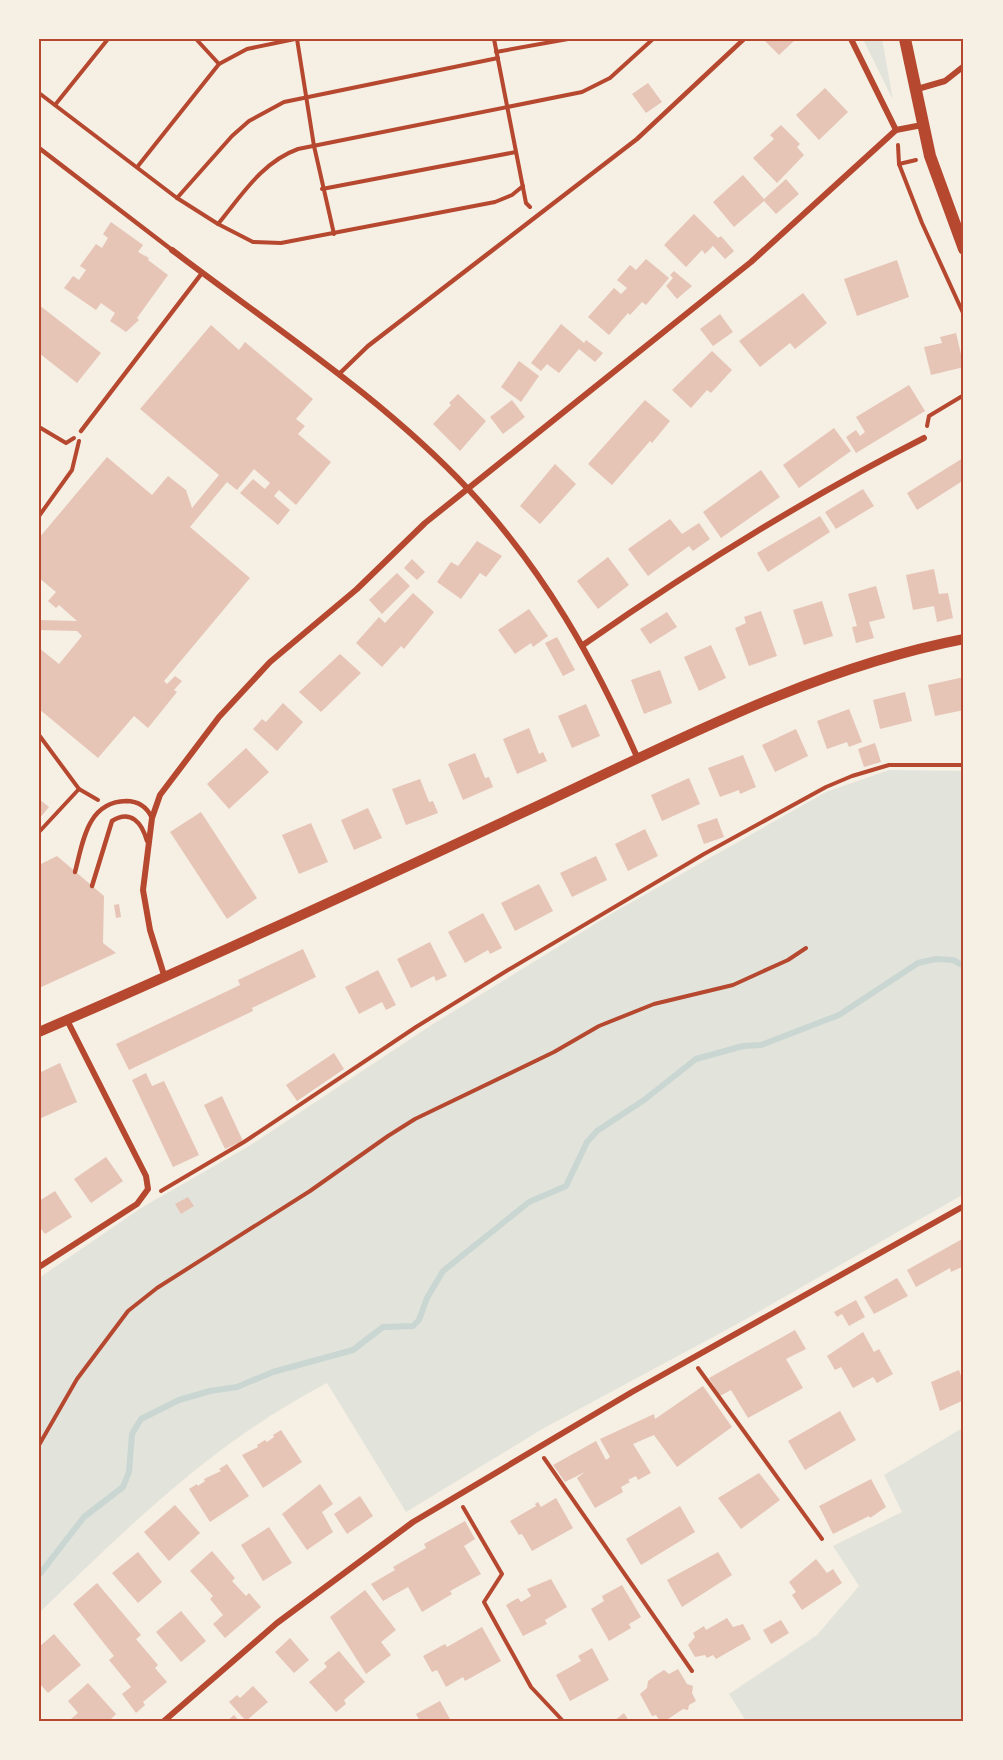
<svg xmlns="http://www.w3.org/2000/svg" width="1003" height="1760" viewBox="0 0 1003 1760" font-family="'Public Sans',sans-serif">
  <rect width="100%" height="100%" fill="#f6efe4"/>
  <g fill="#e2e4dc">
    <path d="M863,39h19l11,61z"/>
    <path d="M889,770l75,1v423l-225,129 -195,105 -138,84 -79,-129c-112,58 -198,143 -288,230v-335l102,-70 108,-62 184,-122 183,-113 210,-119z"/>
    <path d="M964,1427v294h-218l-17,-27 88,-59 42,-49 -26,-40 69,-34 -18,-37z"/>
  </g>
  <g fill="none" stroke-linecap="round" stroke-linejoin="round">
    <path stroke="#c9d6d2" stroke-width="6" d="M39,1575l45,-58 39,-30 6,-15 3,-38 9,-15 38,-19 31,-9 27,-4 36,-15 80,-22 30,-23 30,-1 6,-6 8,-22 16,-27 86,-69 37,-16 21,-44 10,-11 47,-31 52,-41 47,-13 18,-1 78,-30 79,-52 18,-4 17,1 11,6"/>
  </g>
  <g fill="#e6c5b7">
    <path d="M768,39h28l-17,16 -14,-14z"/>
    <path d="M648,83l14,19 -16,11 -14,-19z"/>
    <path d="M825,88l23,24 -29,28 -23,-25z"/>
    <path d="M781,125l19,19 -3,3 7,8 -27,28 -24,-25 21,-19 -4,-4z"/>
    <path d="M743,175l21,24 22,-20 13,15 -23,20 -12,-13 -30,26 -21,-25z"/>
    <path d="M694,214l24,24 3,-2 13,15 -9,8 -12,-13 -8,8 -3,-4 -16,17 -22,-22z"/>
    <path d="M111,222l32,23 -5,7 11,6 -1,2 20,15 -31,43 2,2 -13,12 -16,-11 5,-8 -14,-10 -5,7 -32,-22 9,-12 6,4 7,-10 -6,-4 16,-22 6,4 6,-10 -5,-4z"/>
    <path d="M646,259l23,19 -23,27 -4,-3 -12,13 -2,-2 -19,22 -21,-18 26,-29 7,6 6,-6 -10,-8 13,-15 6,5z"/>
    <path d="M897,260l12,37 -52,19 -13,-37z"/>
    <path d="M674,271l18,15 -15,13 -11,-13 7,-8 -3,-3z"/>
    <path d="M803,293l24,30 -32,26 -5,-6 -30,24 -21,-26z"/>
    <path d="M39,305l62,48 -24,30 -38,-30z"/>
    <path d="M720,314l13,18 -20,14 -13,-17z"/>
    <path d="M561,324l23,19 2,-3 17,13 -8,9 -16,-13 -20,24 -12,-9 -6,7 -10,-8z"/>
    <path d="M211,325l28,25 6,-8 68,57 -17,20 9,7 -7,8 33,28 -35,43 -17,-15 -5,6 16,14 -12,15 -38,-32 13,-14 12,10 5,-6 -16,-14 -17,21 -10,-8 -37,45 60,51 -86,103 3,3 8,-8 7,5 -8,9 3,2 -29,36 -14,-12 -36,42 -59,-49v-61l20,16 23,-28 -5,-5 -38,-1v-10l38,1 -18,-16 -3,3 -8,-7 8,-9 -17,-14v-40l68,-81 45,38 16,-19 18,14 6,18 -4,5 31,-38 -79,-66z"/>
    <path d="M956,333l8,34 -33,8 -7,-28 18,-4 -2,-6z"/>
    <path d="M712,351l20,19 -21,23 -4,-3 -16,18 -19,-18z"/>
    <path d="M519,361l20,15 -18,26 -20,-15z"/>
    <path d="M909,385l16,26 -69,42 -10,-16 10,-7 4,6 5,-4 -9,-15z"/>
    <path d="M458,394l28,27 -26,30 -27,-27 18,-19 -2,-2z"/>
    <path d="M512,400l13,17 -22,17 -13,-17z"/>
    <path d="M645,400l25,21 -18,22 -2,-2 -38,44 -24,-21z"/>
    <path d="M834,428l17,23 -52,37 -16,-23z"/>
    <path d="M963,458l1,22 -47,30 -10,-17z"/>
    <path d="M555,464l21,20 -36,40 -20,-18z"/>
    <path d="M761,470l19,27 -59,41 -18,-26z"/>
    <path d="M863,489l11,17 -38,23 -11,-17z"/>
    <path d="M820,516l10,16 -62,40 -11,-19z"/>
    <path d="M670,519l12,15 17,-11 11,16 -17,12 -4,-5 -41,30 -20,-27z"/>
    <path d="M477,541l25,15 -16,21 -6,-4 -19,26 -24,-17 14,-20 7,4z"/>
    <path d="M608,557l21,28 -31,24 -21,-28z"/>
    <path d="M412,559l13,13 -8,8 -13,-12z"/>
    <path d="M934,569l5,25 9,-1 5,25 -16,4 -3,-16 -21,4 -7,-35z"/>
    <path d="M397,573l13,13 -28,28 -13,-14z"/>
    <path d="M876,586l9,32 -16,4 5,16 -18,5 -4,-16 5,-1 -9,-32z"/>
    <path d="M413,593l21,19 -30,37 -3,-3 -19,21 -26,-24 23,-26 6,6z"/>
    <path d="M822,601l11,35 -29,9 -11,-35z"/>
    <path d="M529,609l19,27 -15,11 -2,-4 -16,11 -17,-24z"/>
    <path d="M761,611l16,45 -28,10 -14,-38 11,-5 -2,-6z"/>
    <path d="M667,612l10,15 -27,17 -10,-15z"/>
    <path d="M557,637l18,33 -12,6 -18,-33z"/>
    <path d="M711,645l15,33 -27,13 -15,-34z"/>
    <path d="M340,654l21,19 -40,39 -22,-20z"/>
    <path d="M660,670l12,33 -28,11 -13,-34z"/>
    <path d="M964,677v33l-29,6 -7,-31z"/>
    <path d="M905,692l7,29 -32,8 -7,-29z"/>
    <path d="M283,703l20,19 -26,29 -24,-22 9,-10 4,3z"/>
    <path d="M586,704l14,32 -28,12 -14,-32z"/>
    <path d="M849,709l13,33 -13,5 -2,-5 -20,7 -10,-28z"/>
    <path d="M529,728l10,26 4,-2 4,9 -30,13 -14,-35z"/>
    <path d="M796,729l12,27 -33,16 -13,-27z"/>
    <path d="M875,743l6,19 -17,5 -6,-18z"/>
    <path d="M246,748l23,24 -40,37 -22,-25z"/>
    <path d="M475,753l10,25 4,-1 4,10 -30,13 -15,-36z"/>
    <path d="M743,755l13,32 -16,7 -1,-4 -19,7 -12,-29z"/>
    <path d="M689,778l11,26 -38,17 -11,-26z"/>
    <path d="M420,779l9,23 4,-1 5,12 -32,12 -14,-36z"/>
    <path d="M39,799l10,8 -10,12z"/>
    <path d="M368,808l14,30 -28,12 -13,-30z"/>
    <path d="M201,812l56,86 -30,21 -57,-87z"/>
    <path d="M717,818l7,19 -20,7 -7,-19z"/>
    <path d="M311,823l17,39 -29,12 -17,-39z"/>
    <path d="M645,829l13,27 -30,15 -13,-27z"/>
    <path d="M57,856l47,40 -1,47 13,10 -77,35v-123z"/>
    <path d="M596,856l11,24 -35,17 -12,-24z"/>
    <path d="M539,884l14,27 -38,20 -14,-28z"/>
    <path d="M119,904l2,13 -5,1 -2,-13z"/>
    <path d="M483,913l19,35 -12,6 -2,-4 -23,13 -17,-31z"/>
    <path d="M430,942l17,34 -11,5 -2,-5 -23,12 -14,-29z"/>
    <path d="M303,949l13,28 -64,31 1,3 -124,59 -13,-26 124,-59 -2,-5z"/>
    <path d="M378,970l18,35 -10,5 -4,-8 -23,12 -14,-27z"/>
    <path d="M334,1053l10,16 -47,32 -11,-16z"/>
    <path d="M60,1063l17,39 -38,17v-46z"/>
    <path d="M146,1073l6,13 12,-5 35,74 -26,12 -41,-87z"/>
    <path d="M222,1096l21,45 -18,8 -21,-44z"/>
    <path d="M106,1157l17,24 -32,22 -17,-24z"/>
    <path d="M55,1191l17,26 -27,17 -6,-8v-25z"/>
    <path d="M188,1197l6,9 -13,8 -6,-10z"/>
    <path d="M964,1238v32l-2,-3 -11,5 -1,-4 -34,19 -9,-17z"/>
    <path d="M897,1278l11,18 -34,18 -10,-17z"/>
    <path d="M856,1300l9,17 -16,9 -7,-12 -5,3 -3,-5z"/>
    <path d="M795,1330l11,19 -20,10 17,29 -55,30 -17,-28 -11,6 -11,-18z"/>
    <path d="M863,1332l11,20 5,-3 14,25 -16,9 -4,-6 -20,11 -12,-21 -6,3 -8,-14z"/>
    <path d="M959,1370l5,15v15l-24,11 -9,-29z"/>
    <path d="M703,1386l29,41 -55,40 -23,-32 -21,9 18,29 -13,7 -2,-4 -8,4 2,2 -9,5 2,5 -28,16 -18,-30 8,-6 -20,10 -12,-17 43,-24 10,19 4,-3 -10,-18 54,-25 1,5z"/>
    <path d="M840,1411l16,29 -51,30 -17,-29z"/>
    <path d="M281,1430l21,32 -39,26 -21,-33 16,-8 -1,-2 8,-5 2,2 7,-5 -1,-2z"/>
    <path d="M227,1464l22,32 -39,26 -21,-33 8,-5 1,2 7,-5 -1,-2 17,-8 -2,-2z"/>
    <path d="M759,1473l21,27 -39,29 -23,-31z"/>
    <path d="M871,1479l15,28 -16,11 -1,-2 -36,18 -14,-28z"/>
    <path d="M320,1484l13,20 -11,8 11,20 -26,18 -25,-36z"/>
    <path d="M360,1496l13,20 -26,18 -13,-20z"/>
    <path d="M556,1498l17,30 -41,23 -10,-17 -3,1 -9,-14 26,-15 -1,-2 3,-2 3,5z"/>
    <path d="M175,1505l25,28 -31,28 -25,-29z"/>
    <path d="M680,1506l15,26 -54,33 -15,-26z"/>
    <path d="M465,1521l10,18 -11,7 17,28 -31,17 2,3 -30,18 -14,-25 -25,14 -12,-17 24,-14 -2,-3 33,-19 -2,-4z"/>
    <path d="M269,1527l23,36 -29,18 -22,-36z"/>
    <path d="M212,1551l23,27 -3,3 14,15 3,-3 12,14 -36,31 -12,-14 10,-9 -13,-16 3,-3 -23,-25z"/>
    <path d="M138,1552l24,30 -24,21 -26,-30z"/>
    <path d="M718,1552l14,23 -50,32 -15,-27z"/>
    <path d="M816,1559l11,14 6,-4 9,14 -40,27 -10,-15 4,-3 -7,-10z"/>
    <path d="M551,1579l16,28 -22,13 2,4 -24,12 -17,-31 12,-7 3,4 10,-6 -4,-7z"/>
    <path d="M97,1583l44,52 -5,4 22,26 -3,3 12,14 -24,20 2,3 -9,8 -14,-19 9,-7 -22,-27 5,-4 -41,-52z"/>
    <path d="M622,1585l19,32 -12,7 2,4 -22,13 -18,-32 13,-8 -2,-5z"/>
    <path d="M365,1590l31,40 -15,12 10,13 -25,19 -36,-57z"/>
    <path d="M181,1611l25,30 -25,21 -25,-30z"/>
    <path d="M727,1618l6,9 10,-3 8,15 -35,20 -3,-4 -6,3 -2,-3 -10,2 -7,-12 7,-8 -2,-4 11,-7 2,4z"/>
    <path d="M781,1620l8,13 -18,11 -8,-14z"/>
    <path d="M482,1627l19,34 -36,20 -2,-4 -17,10 -9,-17 -5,2 -9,-16 22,-12 2,3z"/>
    <path d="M54,1634l27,31 -33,28 -9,-10v-36z"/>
    <path d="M290,1638l19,22 -15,13 -19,-21z"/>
    <path d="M592,1648l17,32 -39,21 -14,-26 25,-14 -3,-5z"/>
    <path d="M339,1651l26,31 -21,18 2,4 -10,8 -27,-30 18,-15 -3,-4z"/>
    <path d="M678,1669l9,15 6,2 -1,7 4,8 -7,4 -1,5 -5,-1 -18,12h-5l-4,-6 -4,1 -12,-22 7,-6 1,-7 8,-6 8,-5 5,4z"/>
    <path d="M88,1683l28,31 -7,7 -38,-2 7,-6 -10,-12z"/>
    <path d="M253,1686l15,16 -22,19 -17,-19 8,-7 3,3z"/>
    <path d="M440,1701l11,20h-31l-4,-7z"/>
    <path d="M624,1713l5,8h-15z"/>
    <path d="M234,1715l5,6h-12z"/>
  </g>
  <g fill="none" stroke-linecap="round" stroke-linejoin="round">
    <g stroke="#b5482f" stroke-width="4">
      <path d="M196,39l23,25"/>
      <path d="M297,39l17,107 20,88"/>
      <path d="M494,39l32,164 4,4"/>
      <path d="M496,52l72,-13"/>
      <path d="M39,93l138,105 41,26 35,18 28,1 214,-41 17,-7 11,-9"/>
      <path d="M55,105l53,-66"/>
      <path d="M898,145l1,19 23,59 42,92"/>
      <path d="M899,164l17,-4"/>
      <path d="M138,166l81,-102 28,-15 48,-10"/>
      <path d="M322,189l194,-37"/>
      <path d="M177,198l55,-62 17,-15 35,-19 214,-44"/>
      <path d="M218,224c24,-29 44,-62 80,-75l284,-57 28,-14 43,-39"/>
      <path d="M927,426l2,-10 35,-21"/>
      <path d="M39,427l27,16 8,-5"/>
      <path d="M39,516l33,-46 7,-29"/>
      <path d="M39,735l40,54"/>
      <path d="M39,832l40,-43 19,11"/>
      <path d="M161,1191l83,-49 172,-115 92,-57 196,-116 122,-67 26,-11 37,-11h75"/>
      <path d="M698,1368l124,171"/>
      <path d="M39,1445l38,-66 51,-68 29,-23 153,-97 78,-55 27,-17 139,-67 45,-26 55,-22 79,-19 55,-25 18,-12"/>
      <path d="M544,1458l148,213"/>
      <path d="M463,1507l39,67 -18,28 47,85 32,34"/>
    </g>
    <g stroke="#b5482f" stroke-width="4.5">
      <path d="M39,148l133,102"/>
      <path d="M339,374l29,-28 269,-207 107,-100"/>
      <path d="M81,431l121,-158"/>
      <path d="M75,872c8,-30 12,-70 51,-71 12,0 21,6 26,17"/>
      <path d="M92,886l20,-65c19,-12 30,2 35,20"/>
    </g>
    <g stroke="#b5482f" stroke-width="6">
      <path d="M851,39l45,91"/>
      <path d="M914,90l31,-9 19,-15"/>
      <path d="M896,130l26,-5"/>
      <path d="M172,250c101,77 210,147 297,240 74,79 126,171 169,269"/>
      <path d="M583,645c109,-76 223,-147 341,-207"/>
      <path d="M164,975l-14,-45 -7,-40 9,-72 8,-23 59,-78 51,-55 87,-73 68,-66 326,-261 145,-132"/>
      <path d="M39,1267l98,-63 11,-15 -2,-13 -79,-156"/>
      <path d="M164,1721l113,-98 136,-101 219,-130 332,-186"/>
    </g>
    <path stroke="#b5482f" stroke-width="10" d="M39,1032c172,-74 342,-153 511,-232 134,-63 268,-133 414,-161"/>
    <path stroke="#b5482f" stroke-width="12" d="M905,39l25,117 34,93"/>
  </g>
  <rect width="1003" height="1760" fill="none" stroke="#f6efe4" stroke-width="81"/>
  <rect x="40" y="40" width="922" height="1680" fill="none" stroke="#b5482f" stroke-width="2"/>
</svg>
